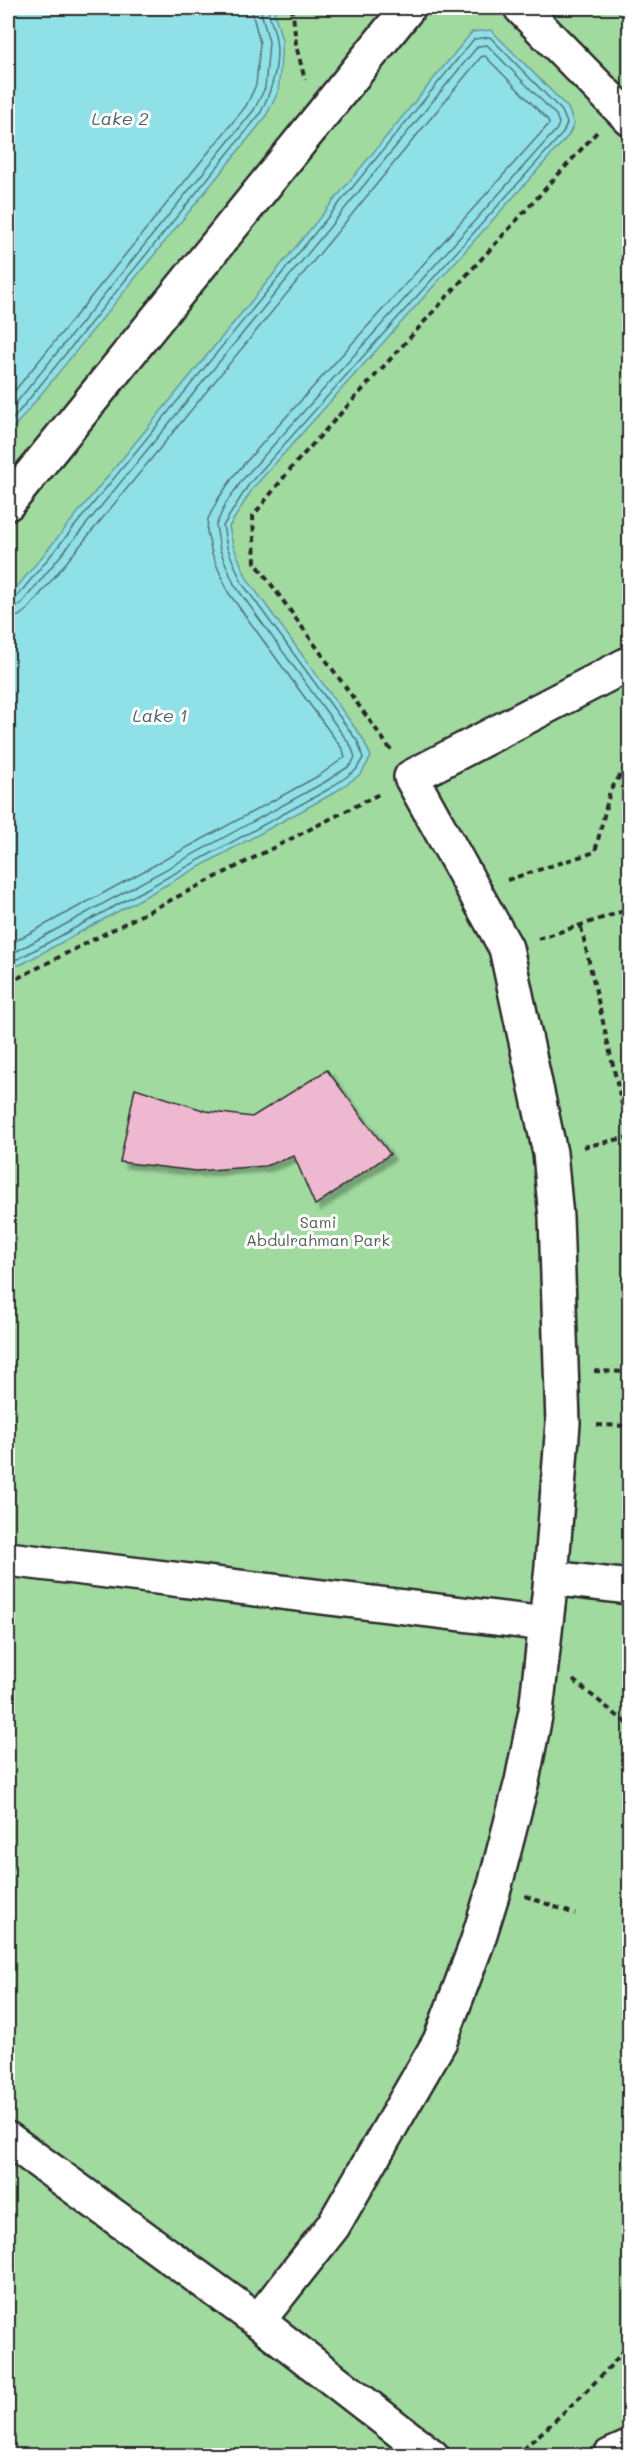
<svg xmlns="http://www.w3.org/2000/svg" width="637" height="2463" viewBox="0 0 637 2463" font-family="Mali,sans-serif">
  <defs>
    <filter id="shadow"><feDropShadow dx="5.5" dy="5.5" stdDeviation="1.5" flood-color="#0004"/></filter>
  </defs>
  <rect width="100%" height="100%" fill="#fff"/>
  <filter id="ink" filterUnits="userSpaceOnUse"><feTurbulence type="fractalNoise" baseFrequency=".0167" numOctaves="2"/><feDisplacementMap in="SourceGraphic" scale="12" xChannelSelector="R" yChannelSelector="G"/><feConvolveMatrix kernelMatrix="1 2 1 2 8 2 1 2 1" color-interpolation-filters="sRGB"/></filter>
  <g filter="url(#ink)">
    <path fill="#a0da9f" stroke="#668265" stroke-width="1.5" d="M8,8h621v2447l-621,1z"/>
    <g fill="#8fe1e7" stroke="#67989c" stroke-width="1.5">
      <path d="M8,8h265l9,32 -2,32 -2,20 -13,26 -257,317z"/>
      <path d="M491,30l77,78 6,16 -6,12 -315,352 -24,39 4,18 14,34 116,160 8,18 -10,17 -29,20 -310,170 -14,4v-370l464,-566z"/>
    </g>
    <g fill="none" stroke-linecap="round" stroke-linejoin="round">
      <g stroke="#537476" stroke-width="1.5">
        <path d="M8,399l238,-293 10,-21 4,-42 -9,-35"/>
        <path d="M8,413l246,-303 11,-22 4,-46 -9,-34"/>
        <path d="M8,425l252,-311c11,-22 20,-48 16,-74 -1,-11 -7,-21 -8,-32"/>
        <path d="M8,601l7,-2 459,-560 16,-2 72,74 5,12 -4,10 -314,351 -26,42 4,21 15,36 116,159 5,16 -7,12 -27,19 -309,169 -12,4"/>
        <path d="M8,609l6,-1 7,-4 457,-558 9,-1 69,70 3,8 -2,6 -314,350 -17,24 -10,22 4,25 14,34 117,162 4,11 -4,8 -26,17 -308,169 -9,3"/>
        <path d="M8,618l11,-2 9,-7 453,-552 4,-1 63,64 1,4 -313,349 -18,26 -10,20 -1,12 5,23 16,38 115,158 2,7 -25,18 -312,170"/>
      </g>
    </g>
    <path fill="#efb8d1" stroke="#2b2b2b" stroke-width="1.5" filter="url(#shadow)" d="M327,1070l63,84 -75,51 -21,-49 -29,10 -69,5 -76,-9 15,-74 71,23 46,6z"/>
    <g fill="none" stroke-linecap="round" stroke-linejoin="round">
      <g stroke="#2b2b2b" stroke-width="38">
        <g id="minor">
          <path d="M521,8l109,111"/>
          <path d="M8,503l400,-495"/>
          <path d="M8,1559l537,65"/>
          <path d="M551,1578l79,9"/>
          <path d="M8,2139l250,182 174,135"/>
          <path d="M258,2321l75,-95 107,-185 37,-98 18,-58 27,-104 14,-70 15,-133 12,-155 -7,-206 -6,-64 -44,-205 -95,-171 219,-114"/>
          <path d="M610,2456l20,-9"/>
        </g>
      </g>
      <g stroke="#2b2b2b" stroke-width="4" stroke-dasharray="6 4.5" stroke-linecap="butt">
        <path d="M290,8l3,5 3,32 9,35"/>
        <path d="M391,750l-136,-188 -2,-46 39,-49 305,-335"/>
        <path d="M507,880l88,-28 15,-61 20,-31"/>
        <path d="M581,927l49,212"/>
        <path d="M538,939l92,-30"/>
        <path d="M8,983l373,-190"/>
        <path d="M583,1147l46,-10"/>
        <path d="M594,1371l36,1"/>
        <path d="M597,1425l33,1"/>
        <path d="M573,1680l57,46"/>
        <path d="M525,1896l50,18"/>
        <path d="M515,2456c41,-36 81,-71 115,-113"/>
      </g>
      <use href="#minor" stroke="#fff" stroke-width="33"/>
    </g>
  </g>
  <g text-anchor="middle" stroke-width="6" stroke-linejoin="round" paint-order="stroke">
    <g font-size="16" fill="#4e604e" stroke="#fff">
      <text x="318" y="1228">Sami<tspan x="318" dy="18">Abdulrahman Park</tspan></text>
    </g>
    <g font-size="18" font-style="italic" fill="#496263" stroke="#fff">
      <text x="120" y="125">Lake 2</text>
      <text x="160" y="722">Lake 1</text>
    </g>
  </g>
  <rect width="637" height="2463" fill="none" stroke="#fff" stroke-width="30"/>
  <rect x="15" y="15" width="607" height="2433" fill="none" stroke="#2b2b2b" stroke-width="2" filter="url(#ink)"/>
</svg>
